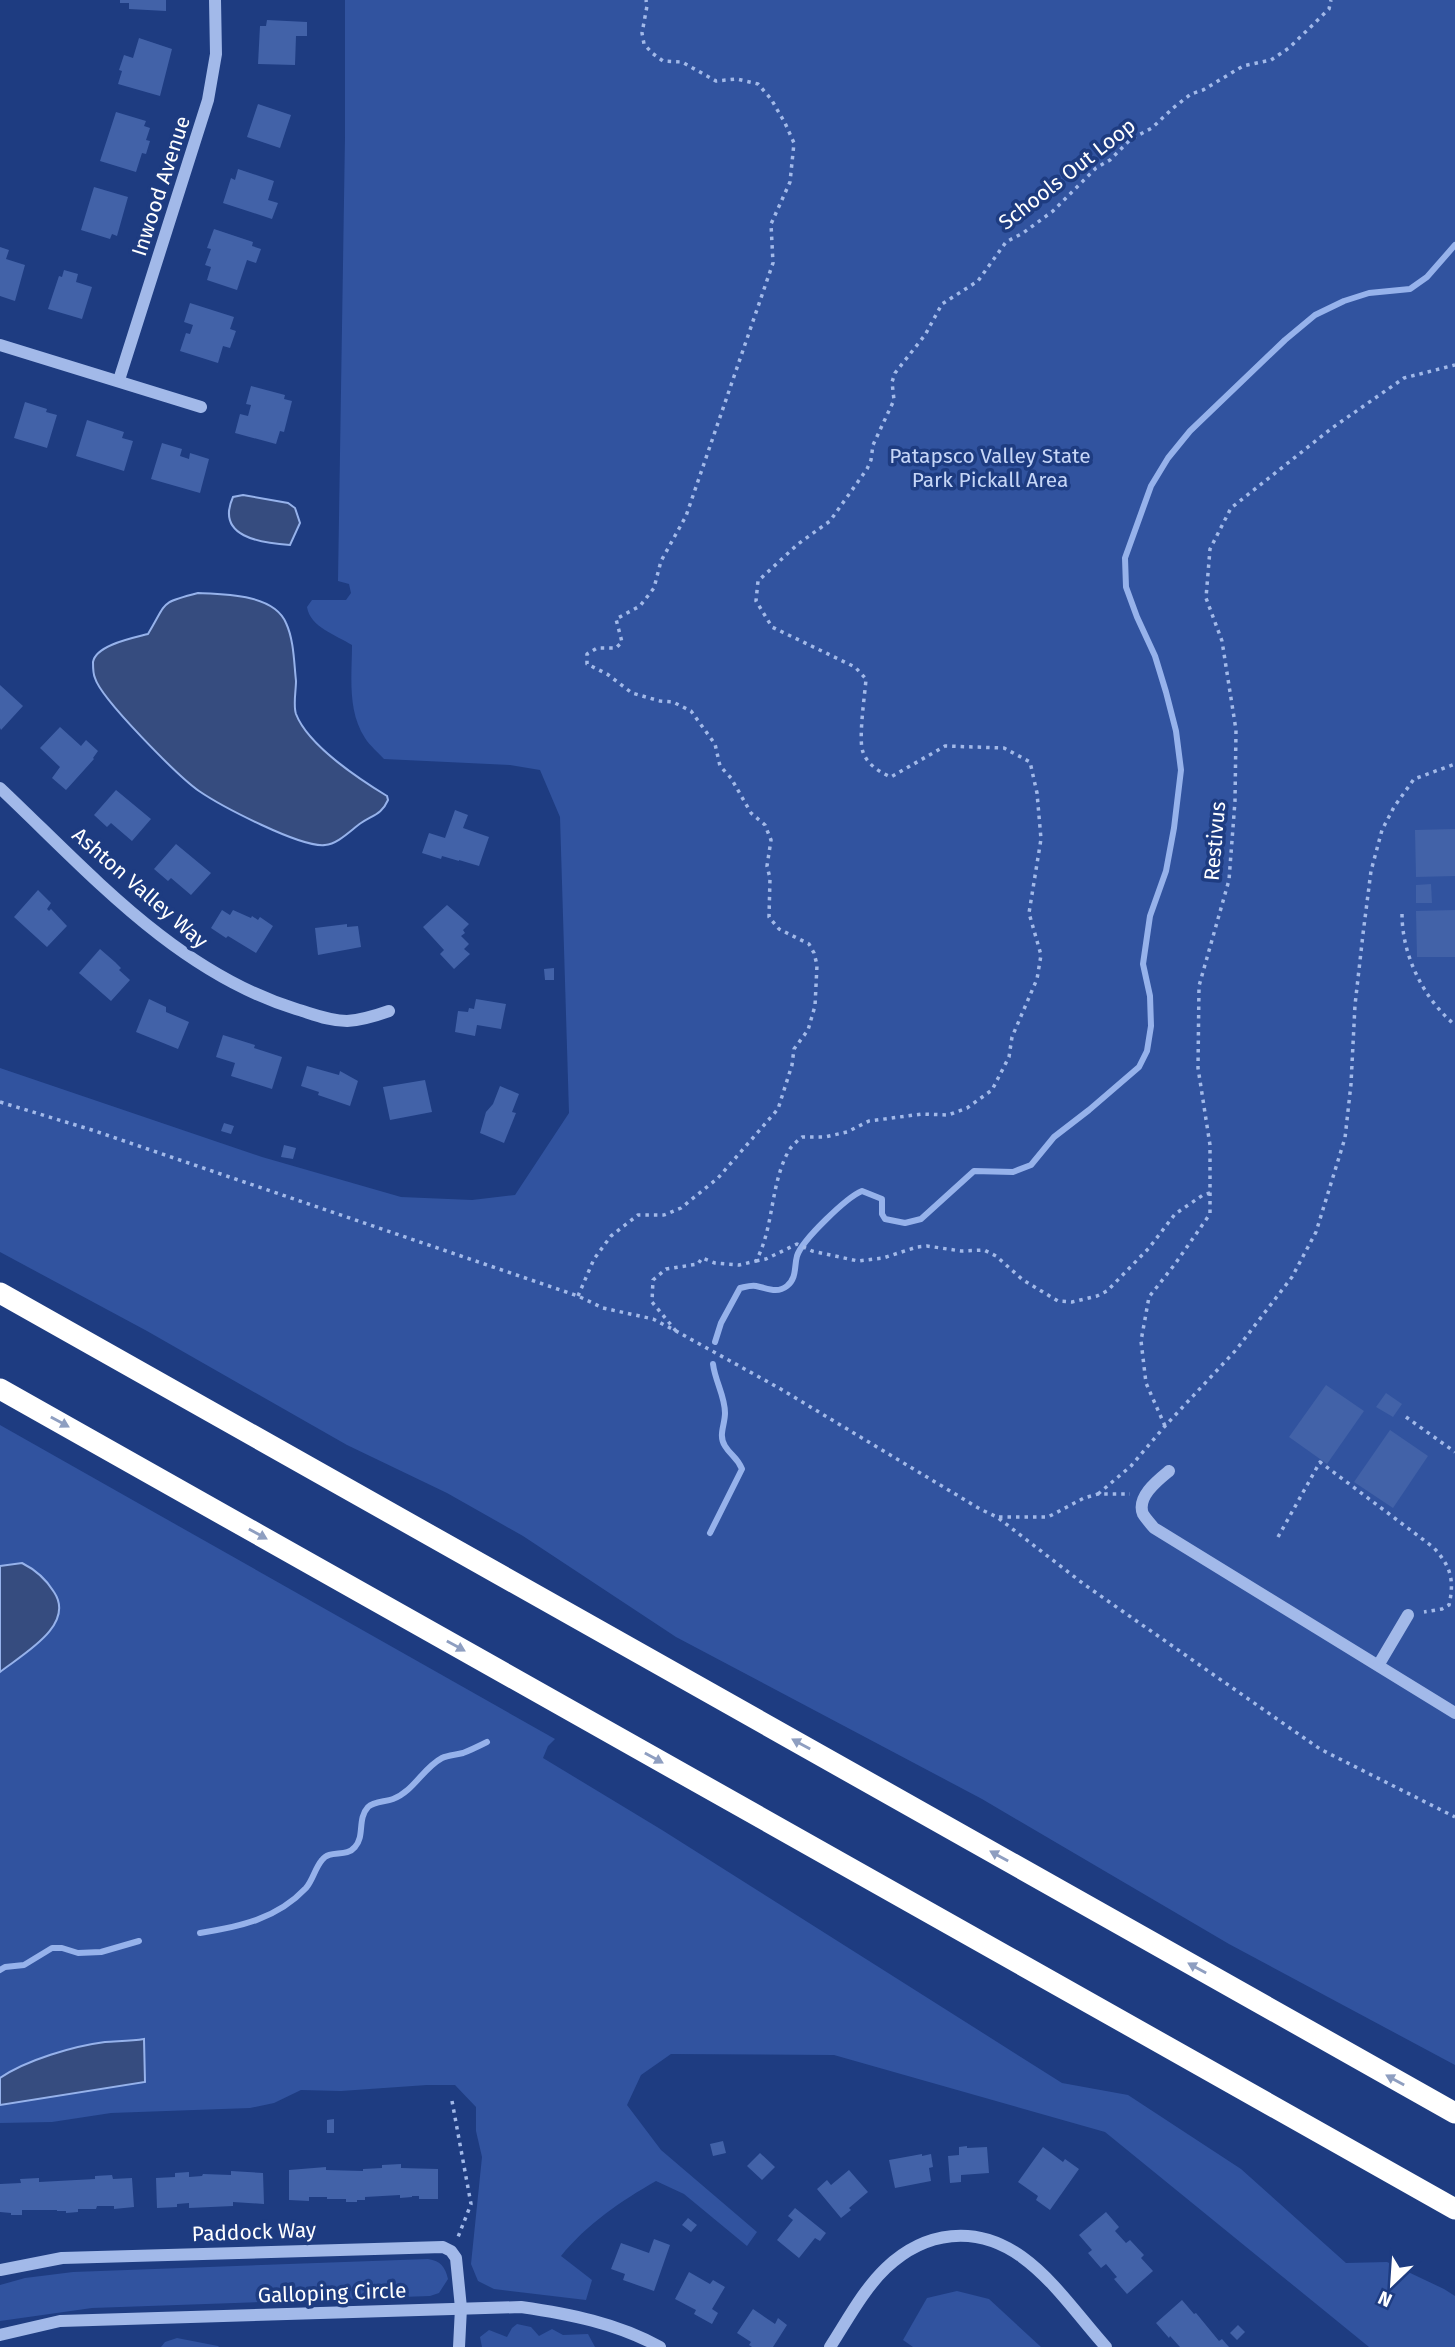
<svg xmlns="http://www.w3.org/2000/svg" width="1455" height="2347" viewBox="0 0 1455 2347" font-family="'Fira Sans',sans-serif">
  <rect width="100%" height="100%" fill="#1e3c81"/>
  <g fill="#31539f">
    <path d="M345,0h1110v2065l-226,-121 -247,-145 -306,-162 -153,-101 -76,-43 -100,-48 -200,-114 -147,-79v-184l262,89 139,40 71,3 43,-5 54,-82 -9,-296 -20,-47 -30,-5 -126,-6c-6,-7 -14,-13 -19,-21 -18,-28 -13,-62 -13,-93 -16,-10 -42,-18 -45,-38l5,-7h34l5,-7 -2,-9 -11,-3 7,-444z"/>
    <path d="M0,1425l555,314 -7,7 -5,12 119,72 400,253 66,12 113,74 105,94 41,-1 57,27 11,7v51h-86l-264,-215 -271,-77 -163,-1 -30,21 -14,30 34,45 96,82 -10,14 -63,-52 -28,-13c-35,20 -69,43 -95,75l31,24 -6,20 -92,-11 -16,-8 -7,-17 11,-107 -6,-26v-24l-21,-22h-28l-86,6 -40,-1 -27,13 -24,5 -139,5 -59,9 -52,1z"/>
    <path d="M428,2259c13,2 17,8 20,20l-9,14 -9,3 -338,12 -92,13v-36l25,-7 48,-6z"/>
    <path d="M957,2291l32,8 52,48h-128l-10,-7 24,-42z"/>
    <path d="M517,2324l14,3 8,9 13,-7 11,6 25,-1 7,13h-113l-2,-10 9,-7 18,7 5,-9z"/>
    <path d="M177,2338l41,8 1,1h-58l4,-5z"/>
  </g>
  <g fill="#364c7f" stroke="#96b2eb" stroke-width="2">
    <path d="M243,495l45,8 7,5 5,15 -10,22c-29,-2 -75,-8 -57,-48z"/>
    <path d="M198,593c26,1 76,1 88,30 8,17 8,40 10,58 0,10 -3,24 0,33 12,31 63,65 91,82l1,4c-6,14 -15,15 -27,23 -10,7 -23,21 -36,22 -24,3 -104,-39 -126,-54 -20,-14 -98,-92 -104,-113 -2,-4 -2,-12 -2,-16 3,-17 40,-24 55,-28 20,-33 11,-31 50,-41z"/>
    <path d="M22,1563c14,7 24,16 32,29 22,33 -31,62 -54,80v-106z"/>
    <path d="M144,2039l1,43 -145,23v-27c26,-18 74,-32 105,-36 13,-1 26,-1 39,-3z"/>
  </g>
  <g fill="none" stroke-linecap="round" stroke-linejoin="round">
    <g stroke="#96b2eb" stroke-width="6">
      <path d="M715,1342l6,-19 19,-35c5,-1 11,-3 16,-2 11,2 21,8 31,0 10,-8 7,-19 10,-30 5,-16 50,-59 65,-65l20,8v15l3,5 20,4 16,-4 53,-48 39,1 18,-7 23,-28 35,-27 50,-43 8,-16 4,-25 -1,-30 -7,-32 7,-48 16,-45 8,-43 7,-58 -5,-39 -10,-39 -11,-36 -18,-39 -11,-30 -1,-29 26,-72 17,-28 22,-27 95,-91 30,-25 29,-14 25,-8 41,-4 17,-12 28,-32"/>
      <path d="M710,1533l32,-64c-5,-12 -11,-13 -17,-23 -7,-11 0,-21 0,-33 0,-17 -10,-32 -12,-49"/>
      <path d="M200,1933c39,-6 77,-14 106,-45 7,-8 9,-20 16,-28 8,-11 24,-2 33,-13 10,-11 2,-28 13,-40 6,-6 17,-5 25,-8 21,-8 30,-31 49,-41 6,-3 14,-3 21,-5 8,-3 16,-7 24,-11"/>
      <path d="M0,1970l5,-3 19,-2 28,-17h10l16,5 23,-1 38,-11"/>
    </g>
  </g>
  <g fill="#4262a8">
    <path d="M120,0h46v11l-37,-2v-6h-9z"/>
    <path d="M267,20l40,2v14h-11l-1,29 -37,-1 2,-38h6z"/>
    <path d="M139,38l33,11 -12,47 -42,-12 4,-13 -3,-1 5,-15 9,3z"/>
    <path d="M258,104l33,11 -11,33 -33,-11z"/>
    <path d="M116,112l30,9 -2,5 6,2 -4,12 4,1 -4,13 -4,-1 -6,19 -36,-11z"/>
    <path d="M238,169l36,12 -6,19 10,3 -6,16 -49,-16 8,-25 4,2z"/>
    <path d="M94,187l34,10 -11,39 -5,-2 -2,5 -29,-9z"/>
    <path d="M214,229l39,13 -1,4 9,3 -5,14 -9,-3 -10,30 -30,-10 4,-13 -6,-2 6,-16 -4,-1z"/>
    <path d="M0,247l9,3 -3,9 19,6 -10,36 -15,-5z"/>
    <path d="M64,270l14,4 -2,8 16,5 -10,32 -34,-10 11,-33 3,1z"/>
    <path d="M190,303l44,14 -4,12 6,2 -6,17 -7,-2 -5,17 -38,-12 6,-18 4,1 3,-9 -9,-3z"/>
    <path d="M251,386l34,9 -1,4 8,2 -8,31 -4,-1 -4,13 -41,-11 5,-19 8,2 3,-11 -5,-1z"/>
    <path d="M25,402l22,7 -1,3 11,3 -10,33 -33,-10z"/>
    <path d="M87,420l37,12 -2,6 11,3 -9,30 -48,-15z"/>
    <path d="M162,443l20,6 -2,7 9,3 1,-6 19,6 -9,34 -49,-14z"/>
    <path d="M0,685l23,21 -22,24 -1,-2z"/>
    <path d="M60,727l21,19 5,-6 12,11 -5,7 1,1 -28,31 -14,-12 8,-11 -20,-19z"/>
    <path d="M116,790l35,29 -19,22 -21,-18 -4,4 -13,-12z"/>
    <path d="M455,810l13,5 -5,13 26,9 -10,29 -20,-6v1l-17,-5 -1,3 -19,-6 7,-20 16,5z"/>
    <path d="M1455,829v47l-39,1 -1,-47z"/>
    <path d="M176,844l35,29 -20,22 -20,-17 -3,3 -14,-12z"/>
    <path d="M1431,884l1,19h-16v-18z"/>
    <path d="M38,890l13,13 -4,6 2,2 2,-2 16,17 -20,21 -33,-30z"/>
    <path d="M447,905l22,19 -6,6 2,3 -4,3 8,8 -5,5 6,5 -16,15 -14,-15 4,-4 -21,-23z"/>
    <path d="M222,910l8,5 3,-5 18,8 1,-2 6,4 2,-3 13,9 -17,27 -28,-17 -2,2 -15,-10z"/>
    <path d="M1455,910v47h-38l-1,-46z"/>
    <path d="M347,924v3l11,-1 3,21 -43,8 -3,-27z"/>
    <path d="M100,949l15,13 6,6 -2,2 11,10 -19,21 -32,-28z"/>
    <path d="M554,968v12h-9l-1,-11z"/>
    <path d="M149,999l17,8v5l23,10 -11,27 -42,-17z"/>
    <path d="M476,999l30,5 -5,25 -24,-4 -2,11 -20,-4 3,-21 10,1 1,-4 5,1z"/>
    <path d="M223,1035l32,10 -1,3 28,9 -10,32 -41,-13 4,-13 -19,-6z"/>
    <path d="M307,1066l32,9 1,-4 18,10 -8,25 -32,-11 1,-3 -18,-6z"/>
    <path d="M425,1080l7,32 -42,8 -7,-33z"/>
    <path d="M500,1086l19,8 -7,18 4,1 -12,30 -24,-10 6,-21 7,-8z"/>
    <path d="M224,1123l10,3 -3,8 -10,-3z"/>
    <path d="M284,1145l12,3 -3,11 -12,-2z"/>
    <path d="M1326,1385l38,26 -37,53 -38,-27z"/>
    <path d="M1386,1393l16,11 -9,13 -17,-10z"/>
    <path d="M1390,1430l38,26 -35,52 -39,-26z"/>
    <path d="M334,2119v14h-7v-13z"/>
    <path d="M723,2141l3,12 -13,3 -3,-12z"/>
    <path d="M967,2146v2l20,-1 2,26 -28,2v7l-11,1 -2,-27 11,-1v-8z"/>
    <path d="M1043,2147l20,15 2,-3 14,10 -29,41 -14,-10 2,-4 -20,-14z"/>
    <path d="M760,2153l15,14 -13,13 -15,-14z"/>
    <path d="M922,2154v2l9,-2 2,13 -4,1 2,13 -36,7 -6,-28z"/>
    <path d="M401,2164v4l37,1v30h-19v-3h-7v1l-12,1v-3l-35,2v3h-8v2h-11v-3h-19v-2h-18v4l-20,-1v-30l37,-3v3l37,1v-2l19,-1v-3z"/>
    <path d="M849,2170l19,22 -19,16 2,2 -10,8 -24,-29 10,-9 4,5z"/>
    <path d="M231,2171l32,2 1,31 -31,-2v4l-44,2v-5l-12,1v3l-20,1 -1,-30 19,-1v-4l14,-1v5l13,-1 1,-2 28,1z"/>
    <path d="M112,2175l1,4 19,-1 2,29 -20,2v-3h-17l-1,3h-18v3l-12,1v-2h-9v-1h-35v5h-11v-2l-11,-1v-28l21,-1 -1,-4 19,-1v4l56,-3v-3z"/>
    <path d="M795,2208l31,25 -6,8 -5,-3 -16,20 -22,-18 16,-20 -5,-4z"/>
    <path d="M1106,2212l13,15 -4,4 11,12 4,-3 14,15 -3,3 12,13 -26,23 -13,-15 3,-2 -11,-13 -5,4 -13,-15 4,-3 -13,-15z"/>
    <path d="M688,2218l9,7 -6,7 -9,-7z"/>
    <path d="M654,2239l16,6 -16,46 -31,-11 2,-6 -14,-5 10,-26 28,10z"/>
    <path d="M689,2272l21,12 3,-4 12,7 -13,22 6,4 -6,11 -18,-10 2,-4 -21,-11z"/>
    <path d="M1182,2300l12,14 2,-1 23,28 3,-2 7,8h-49l-10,-11 -1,2 -13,-15z"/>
    <path d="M753,2309l22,15 3,-6 9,7 -14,22h-21l-3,-2 2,-3 -14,-9z"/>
    <path d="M1238,2325l7,7 -8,8 -7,-7z"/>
  </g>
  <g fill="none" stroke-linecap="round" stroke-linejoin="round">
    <g stroke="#a2b9e9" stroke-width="3.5" stroke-dasharray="3.5 5" stroke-linecap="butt">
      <path d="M1402,914c0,41 21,84 53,111"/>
      <path d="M0,1102l92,28 486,166 25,12 50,11 23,12 103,57 201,121 17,8 88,68 235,164 135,68"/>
      <path d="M756,1261l10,-2 31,-15 15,7 46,10 25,-3 34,-11 10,-1 34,5 23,-1 12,6 27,24 35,21 14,1 25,-6 10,-5 42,-43 26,-34 28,-19 7,-2"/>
      <path d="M578,1296l16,-37 17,-23 27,-21h26l17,-7 37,-30 60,-69 14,-44 2,-16 14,-19 7,-24 2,-41 -3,-12 -5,-9 -30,-15 -10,-12 1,-39 -3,-12 4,-26 -6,-15 -14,-12 -20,-35 -11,-12 -5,-22 -24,-33 -18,-9 -13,-1 -28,-8 -25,-19 -20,-10v-10l10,-6h19l6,-6 -6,-23 24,-13 14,-18 7,-27 25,-45 87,-253 -2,-39 19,-42 4,-39 -9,-20 -14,-24 -13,-15 -21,-5 -21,2 -34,-19 -19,-1 -11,-8 -8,-9 -2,-11 5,-27 -1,-6"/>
      <path d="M676,1331l-24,-29 1,-22 13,-11 32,-5 4,-6 13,5 24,2 17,-4c18,-34 14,-73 31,-107 3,-7 9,-12 15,-17h23l22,-5 22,-11 53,-7 26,1 19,-7 25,-18 17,-33 3,-20 25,-58 4,-24 -12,-42 12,-74 -4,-46 -7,-31 -26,-14 -59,-2 -54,31c-12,-5 -24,-13 -28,-25 -5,-12 2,-58 3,-73l-11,-12 -83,-40 -16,-26 2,-20 40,-37 32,-23 37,-52 4,-9 2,-15 21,-45 -2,-18 3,-9 30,-38 17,-31 36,-23 28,-39 17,-9 30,-22 43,-43 14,-8 21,-21 21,-11 21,-20 18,-14 12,-4 40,-24 28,-6 18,-12 40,-39 2,-9"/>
      <path d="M1406,1417l49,35"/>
      <path d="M1165,1426l-19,-43 -5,-42 8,-44 26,-33 35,-50v-69l-12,-77 1,-82 30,-106 6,-79 1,-71 -14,-89 -16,-43 4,-49 21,-41 101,-80 72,-50 51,-13"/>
      <path d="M1098,1494l33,-28 34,-40 71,-76 56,-73 24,-45 29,-94 6,-54 4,-79 8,-71 8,-63 11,-41 12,-23 20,-28 41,-15"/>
      <path d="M999,1517h49l36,-19 14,-4h32"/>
      <path d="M1278,1537l42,-75 113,85c17,18 22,32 16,58l-7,4 -18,3"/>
      <path d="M452,2101l19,103 -13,33"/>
    </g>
    <g stroke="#a2b9e9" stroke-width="12">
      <path d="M0,345l201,62"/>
      <path d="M119,380l89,-280 8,-46 -1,-54"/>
      <path d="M0,788c89,84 176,184 296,221 17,5 33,12 51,12 15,-1 28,-5 42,-10"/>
      <path d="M1169,1471c-11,9 -33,26 -26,43 3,5 8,10 11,14l301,185"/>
      <path d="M1379,1664l29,-49"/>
      <path d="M0,2270l62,-12 381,-11 8,4 5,7 5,50 -2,39"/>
      <path d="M0,2335l60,-14 461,-14c49,7 95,16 139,40"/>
      <path d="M830,2347c17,-26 33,-57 56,-79 39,-37 90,-44 136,-11 32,23 57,60 84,90"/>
    </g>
    <g stroke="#fff" stroke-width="21">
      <path d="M0,1293l1455,820"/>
      <path d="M0,1389l1455,820"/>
    </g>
  </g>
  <defs><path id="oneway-solid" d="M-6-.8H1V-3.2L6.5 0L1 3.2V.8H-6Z" transform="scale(1.75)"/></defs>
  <g fill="#8e9ec0">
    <use href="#oneway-solid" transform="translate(60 1422) rotate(29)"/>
    <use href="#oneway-solid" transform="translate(258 1534) rotate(29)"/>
    <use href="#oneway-solid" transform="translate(456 1646) rotate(29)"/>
    <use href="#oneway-solid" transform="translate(801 1744) rotate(-151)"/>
    <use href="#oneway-solid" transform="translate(654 1758) rotate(29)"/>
    <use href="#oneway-solid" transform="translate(999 1856) rotate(-151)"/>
    <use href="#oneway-solid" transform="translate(1197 1968) rotate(-151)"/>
    <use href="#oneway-solid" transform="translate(1395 2080) rotate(-151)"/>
  </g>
  <g text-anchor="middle" stroke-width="7" stroke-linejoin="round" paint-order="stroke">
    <g font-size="21" fill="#fff" stroke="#1e3c81">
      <text transform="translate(1067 174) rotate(-38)" y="7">Schools Out Loop</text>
      <text transform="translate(161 186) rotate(-72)" y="7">Inwood Avenue</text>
      <text transform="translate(1215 841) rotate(-85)" y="7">Restivus</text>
      <text transform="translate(140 888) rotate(41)" y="7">Ashton Valley Way</text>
      <text transform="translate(254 2232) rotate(-2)" y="7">Paddock Way</text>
      <text transform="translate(332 2293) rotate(-2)" y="7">Galloping Circle</text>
    </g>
    <g font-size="21" fill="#c6d6f7" stroke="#1e3c81">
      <text x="990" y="463">Patapsco Valley State<tspan x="990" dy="24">Park Pickall Area</tspan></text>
    </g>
  </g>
  <g transform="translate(1392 2284) rotate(205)" stroke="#1e3c81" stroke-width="5" paint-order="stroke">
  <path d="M0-5L12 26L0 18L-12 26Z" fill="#ffffff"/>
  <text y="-10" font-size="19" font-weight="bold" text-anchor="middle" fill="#ffffff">N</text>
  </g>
</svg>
